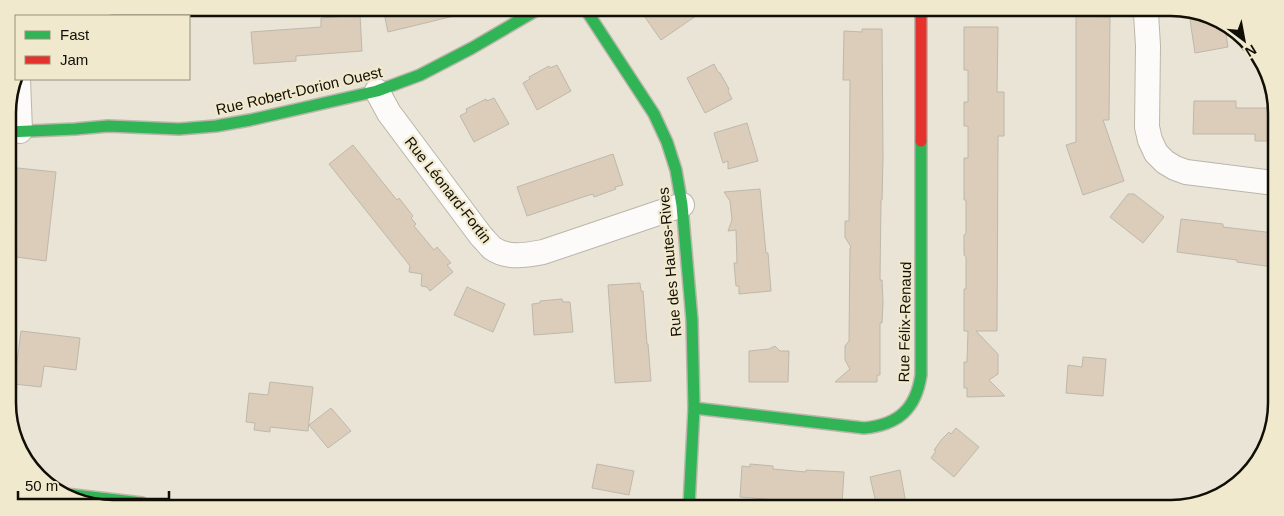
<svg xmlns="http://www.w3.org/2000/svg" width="1284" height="516" viewBox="0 0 1284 516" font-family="Helvetica,sans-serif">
  <rect width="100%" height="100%" fill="#e9e4d5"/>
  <g fill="#dbcdba" stroke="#beb8ad">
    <path d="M386,9h71l1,6 -70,17 -4,-19h3z"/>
    <path d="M640,10h14l49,1 -42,29z"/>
    <path d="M1189,13h16l20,14 3,20 -33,6z"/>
    <path d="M360,15l2,36 -66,5v5l-42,3 -3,-32 70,-5v-9z"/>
    <path d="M1076,16l34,1 -1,103h-6l21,61 -41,14 -17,-50 10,-3z"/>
    <path d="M964,27h34l-1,65h7v44h-6l-1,195h-21l22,23v20l-9,6 16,16 -38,1v-9h-3v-26h3l1,-31h-4v-42h2v-32l-2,-2v-20l2,-2v-33h-2v-42h4v-32h-4v-24h4v-32h-4z"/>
    <path d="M862,29h20l1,129 -1,42h-1l-1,80h2l1,22 -1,21h-2v52h-3v7h-42l15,-13 -5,-9v-14l4,-5 1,-93 1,-1 -6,-10v-16h4l1,-141h-7l1,-49 18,1z"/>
    <path d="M714,64l4,8 2,1 9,16 -1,2 4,8 -27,14 -18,-35z"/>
    <path d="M557,65l14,26 -34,19 -14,-27 7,-4 -1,-2 20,-11 1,2z"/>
    <path d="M494,98l15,26 -35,18 -14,-26 7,-4 -1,-3 20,-10 1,2z"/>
    <path d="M1194,101h42v7h39v33h-20v-7h-62z"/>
    <path d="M747,123l11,38 -30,8v-8l-5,2 -9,-30z"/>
    <path d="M353,145l39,49 5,6 2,-2 14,18 -2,2 5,6 -2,2 20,24 3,-3 14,16 -4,2 6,7 -23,19 -3,-4 -6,-1 1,-12 -13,-2 1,-6 -3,-4 -78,-98z"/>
    <path d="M613,154l10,31 -8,2 1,2 -22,8 -1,-3 -7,2 -59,20 -10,-29z"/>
    <path d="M8,167l48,5 -10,89 -37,-5z"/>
    <path d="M760,189l6,64h2l3,38 -32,3v-8h-3l-2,-23h3l-1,-33 -8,1 4,-11 -2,-19 -6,-9z"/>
    <path d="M1128,194h6l30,23 -21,26 -33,-26z"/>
    <path d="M1181,219l42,5v3l51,6 -1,34 -36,-5v-2l-60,-8z"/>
    <path d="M640,283l1,8h2l4,53h1l3,37 -36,2 -7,-98z"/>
    <path d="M467,287l38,17 -12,28 -39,-17z"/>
    <path d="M562,299l1,3h7l3,30 -39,3 -2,-31 8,-1v-2z"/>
    <path d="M21,331l59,7 -4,32 -32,-4 -3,21 -27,-3z"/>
    <path d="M775,346l5,5h9l-1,31h-39v-31l20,-2z"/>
    <path d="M1083,357l23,2 -3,37 -37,-3 2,-28 14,2z"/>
    <path d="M270,382l43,5 -5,44 -38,-4v5l-16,-2 1,-7 -9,-1 3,-29 19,2z"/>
    <path d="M331,408l20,23 -23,17 -19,-23z"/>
    <path d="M956,428l23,19 -25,30 -23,-19 5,-7 -2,-1 8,-11 7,-7 2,2z"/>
    <path d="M597,464l37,7 -5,24 -37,-7z"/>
    <path d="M750,464l23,2v3l33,3v-2l38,2 -2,32 -30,-3 -5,5 -3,-5 -26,-1 -38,-3 2,-31 8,1z"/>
    <path d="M900,470l6,34 -10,3h-19l-7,-30z"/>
  </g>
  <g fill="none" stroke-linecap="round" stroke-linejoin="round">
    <g stroke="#bab6aa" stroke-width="26">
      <g id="street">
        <path d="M1146,13l2,33 -1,81 3,13 6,13 9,9 10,6 11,4 88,11"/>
        <path d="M18,79l2,52"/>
        <path d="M377,91l12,22 92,123c4,4 7,8 11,12 15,11 35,7 51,4l139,-47"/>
      </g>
    </g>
    <g stroke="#bab6aa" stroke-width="14">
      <g id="fast">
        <path d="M586,10l68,104 13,28 9,28 6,35 10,115 2,88 -5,98"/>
        <path d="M8,132l67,-3 33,-3 71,3 37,-3 34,-6 127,-29 43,-16 52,-27 65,-38"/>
        <path d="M694,408l170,20c34,-3 52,-19 57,-53v-234"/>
        <path d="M65,494l77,9"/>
      </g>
    </g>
    <g stroke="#bab6aa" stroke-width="14">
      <path id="jam" d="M921,12v129"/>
    </g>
    <use href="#street" stroke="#fcfbf9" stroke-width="24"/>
    <use href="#fast" stroke="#30b455" stroke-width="11"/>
    <use href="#jam" stroke="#e5322d" stroke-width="11"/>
  </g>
  <g text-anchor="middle" stroke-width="4.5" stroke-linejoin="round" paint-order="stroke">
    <g font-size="15" fill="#110e05" stroke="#f1e9cd">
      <text transform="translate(299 91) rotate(-13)" y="5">Rue Robert-Dorion Ouest</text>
      <text transform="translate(448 190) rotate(52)" y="5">Rue Léonard-Fortin</text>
      <text transform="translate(670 262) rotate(-95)" y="5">Rue des Hautes-Rives</text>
      <text transform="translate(905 322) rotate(-89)" y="5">Rue Félix-Renaud</text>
    </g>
  </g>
  <path d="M0 0H1284V516H0ZM113 16H1171A97 97 0 0 1 1268 113V403A97 97 0 0 1 1171 500H113A97 97 0 0 1 16 403V113A97 97 0 0 1 113 16Z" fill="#f1e9cd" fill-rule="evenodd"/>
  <path fill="none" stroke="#110e05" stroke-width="2.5" d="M113 16H1171A97 97 0 0 1 1268 113V403A97 97 0 0 1 1171 500H113A97 97 0 0 1 16 403V113A97 97 0 0 1 113 16Z"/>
  <rect x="15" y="15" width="175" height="65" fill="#f1e9cd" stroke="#97917d"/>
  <rect x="25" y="31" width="25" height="8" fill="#30b455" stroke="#97917d"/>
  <text x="60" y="40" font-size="15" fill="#110e05">Fast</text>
  <rect x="25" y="56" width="25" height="8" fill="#e5322d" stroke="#97917d"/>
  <text x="60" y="65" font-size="15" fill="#110e05">Jam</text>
  <g transform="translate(1244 40) rotate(148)" stroke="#f1e9cd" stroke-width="4" paint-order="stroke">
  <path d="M0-4L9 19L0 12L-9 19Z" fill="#110e05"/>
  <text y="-8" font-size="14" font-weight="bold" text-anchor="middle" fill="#110e05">N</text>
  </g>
  <path d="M18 491v8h151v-8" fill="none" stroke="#110e05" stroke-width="2.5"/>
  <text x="25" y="491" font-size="15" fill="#110e05" stroke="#f1e9cd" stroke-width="4" paint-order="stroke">50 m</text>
</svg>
